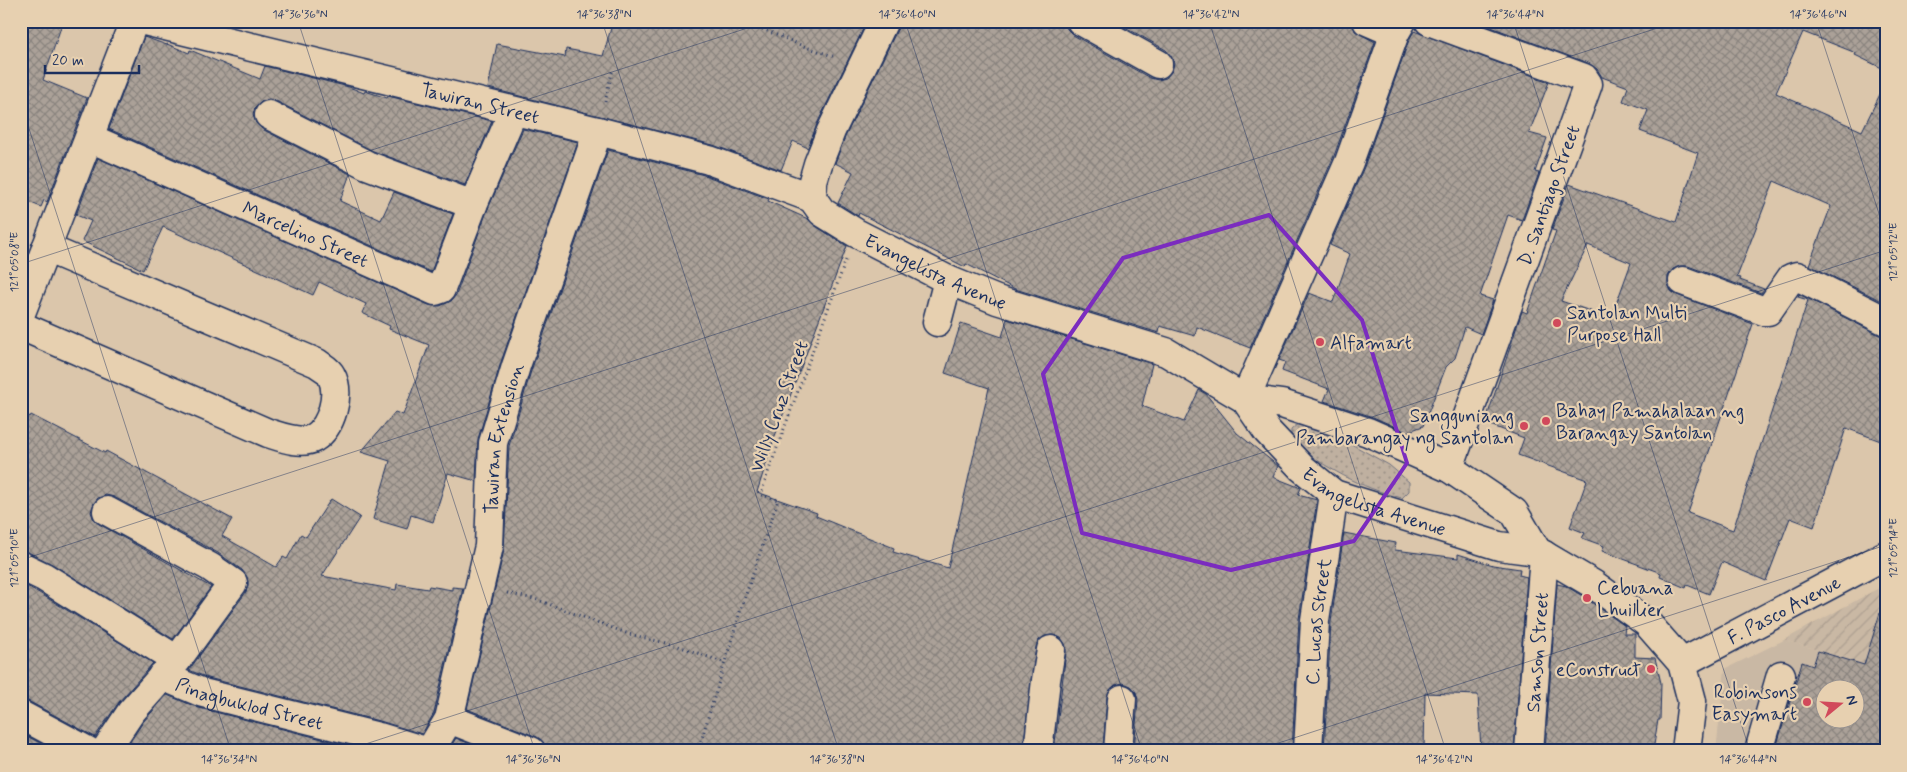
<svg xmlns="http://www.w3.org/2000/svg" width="1907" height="772" viewBox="0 0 1907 772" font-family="Mynerve,sans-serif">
  <defs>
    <pattern id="industrial-furrows" width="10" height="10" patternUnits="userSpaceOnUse" patternTransform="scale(1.25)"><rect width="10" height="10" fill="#c9b8a4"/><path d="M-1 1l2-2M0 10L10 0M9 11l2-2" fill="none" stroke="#ac9e90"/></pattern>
    <pattern id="grass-dots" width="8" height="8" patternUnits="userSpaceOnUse" patternTransform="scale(1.25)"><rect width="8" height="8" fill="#bfb0a0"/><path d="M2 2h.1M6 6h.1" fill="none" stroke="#9a9086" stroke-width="1.8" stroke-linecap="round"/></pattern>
    <pattern id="building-cross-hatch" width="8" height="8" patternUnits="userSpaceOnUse" patternTransform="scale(1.25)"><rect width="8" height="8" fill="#aba198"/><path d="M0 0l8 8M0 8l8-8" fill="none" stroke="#8a847f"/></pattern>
  </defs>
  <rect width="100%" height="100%" fill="#dbc6ab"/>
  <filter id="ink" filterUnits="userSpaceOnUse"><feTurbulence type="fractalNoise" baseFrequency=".02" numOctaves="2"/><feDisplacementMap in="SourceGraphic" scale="10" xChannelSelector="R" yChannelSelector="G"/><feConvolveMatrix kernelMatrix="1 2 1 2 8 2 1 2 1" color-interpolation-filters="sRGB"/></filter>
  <g filter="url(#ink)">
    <path fill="#c9b8a4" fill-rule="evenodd" d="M1784,640l102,30v81h-170l9,-82zM1824,690h30v30h-30z"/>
    <path fill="url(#industrial-furrows)" d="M1886,584v86l-102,-30z"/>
    <path fill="url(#grass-dots)" stroke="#6d707f" d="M1300,422h12l77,43 20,17v9l-7,7c-42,-10 -77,-31 -111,-56v-12z"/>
    <g fill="url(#building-cross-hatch)" stroke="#1b2f5e" fill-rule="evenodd">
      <path d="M21,21h42l-20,59 44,18 -40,104 -3,-2 -3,7 -20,-8z"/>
      <path d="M613,21h254l-50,103 -9,24 -15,-7 -12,29 -68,-25 -225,-57 9,-44 68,13 1,-8 37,7z"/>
      <path d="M899,21h166l2,8 6,6 77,43 8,2 8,-2 6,-7 2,-8 -3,-7 -5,-6 -52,-29h238l3,10 20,11 -41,114 -84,192 -53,-21 -2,9 -35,-10 -1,7 -144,-44 -49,-25 -1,3 -106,-54 -1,3 -20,-13 15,-31 -18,-9 10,-26 53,-109z"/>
      <path d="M1475,21h411v49l-31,-15 1,-2 -53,-21 -27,61 86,38 24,-49v221l-77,-38 22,-59 -57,-25 -37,96 4,1 -1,2 24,9 -3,4 -73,-27h-8l-7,3 -5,7v8l3,7 6,4 76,29 -65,189 45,17 75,-230 -10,-3 1,-3 80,41 7,1v107l-40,-15 -32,99 -24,-9 -24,63 -44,-19 -13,32 -22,-9 -1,3 -26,-11 1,-4 -59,-22 2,-5 -22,-8 3,-5 -15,-6 17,-47 -69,-25 6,-17 -39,-15 37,-112 5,2 29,-82 -4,-1 17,-46 107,38 22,-69 -58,-22 8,-21 -25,-9 5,-14 -26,-10 -5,-8 -7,-5zM1588,245l43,18 -20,55 -50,-17z"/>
      <path d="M1414,31l135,51 -20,51 18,5 -12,34 4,1 -17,47 -14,-5 -28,81 13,4 -12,34 -16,-7 -10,31 -9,9 -23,59 -16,6 -34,-15 -49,-16 5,-12 -47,-18 3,-9 -6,-2 30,-67 24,9 17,-48 -20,-9 34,-78 45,-127z"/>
      <path d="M144,37l23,8v-1l22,9 1,-3 70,29 5,-13 84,21 15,6 1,-2 22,7 1,-2 104,25 -27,64 -92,-34 -97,-50 -7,-2 -8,3 -6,6 -2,7 3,8 6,6 88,45 -10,27 41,19 13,-28 59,22 -22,58 -322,-143z"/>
      <path d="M523,129l55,13 -77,220 -23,77 -2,42 -28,-8 -15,49 -22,-7 -4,14 -34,-10 17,-58 -29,-9 34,-40 8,3 26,-70 -40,-16 1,-3 -28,-13 4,-9 -47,-22 -6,13 -150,-68 -20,43 -61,-29 9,-20 -15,-6 22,-57 331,147 11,1 11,-5 5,-6 31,-84z"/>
      <path d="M608,150l96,25 65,24 -1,2 40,18 6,6 33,21 -72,190 -18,56 60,21 -1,3 78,32 -1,4 55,16 41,-180 -44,-15 16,-50 41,14 5,-18 145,45 -10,42 42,16 15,-32 7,4 31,39 41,33 -5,11 28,11 -3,7 19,5 -18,119 -7,132h-158l4,-51 -2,-8 -5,-6 -8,-3 -8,2 -6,6 -2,6 -4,54h-49l12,-99 -1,-8 -4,-6 -8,-3 -8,1 -6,4 -3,7 -13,104h-477l-3,-9 -6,-5 -70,-28 37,-159 5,-104 22,-75z"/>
      <path d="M21,412l9,5 1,-2 74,38 1,-2 126,68 -10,17 54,31 7,-10 4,2 14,-25 5,3 25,-38 29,18 -38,59 74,14 1,-6 31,5 1,-3 23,4v-3l11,1 -29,125 -12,21 -39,-12 -175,-44 -19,-8 57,-78 2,-7 -1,-8 -5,-7 -24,-17 -104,-56 -8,-2 -8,3 -4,5 -3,9 3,8 5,4 112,63 -38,52 -121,-75 -24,-12 -7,-1z"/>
      <path d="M1344,533l52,10 -1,7 63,8v-4l35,11 27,4 -1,6 8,2 -13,174h-33l-3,-56 -53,-2 -1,58h-100l7,-129z"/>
      <path d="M21,583l15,8 117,72 -34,39 -24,35 -67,-36 -7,-2z"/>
      <path d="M1557,584l9,2 18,11 41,29 -1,8h11v23l20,1 6,25 -1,37h-2l-5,31h-108z"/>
      <path d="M1880,613l6,1v137h-111l27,-89 11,4 5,-15 46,14zM1824,690h30v30h-30z"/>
      <path d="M167,695l32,13 171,43h-246l19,-29z"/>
      <path d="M21,733l34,18h-34z"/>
      <path d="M456,738l31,13h-39z"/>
    </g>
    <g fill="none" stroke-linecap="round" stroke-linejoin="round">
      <g stroke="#1b2f5e" stroke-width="31">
        <g id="minor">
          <path id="s1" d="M144,21l454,110 111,29 103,38"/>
          <path id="s2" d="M884,21l-53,110 -13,33 -5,17 -1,17 10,14 34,21 92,47 49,20 169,52 79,47 37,5 86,28 81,36 65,44 23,39"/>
          <path d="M1081,21l77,43"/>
          <path d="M1367,21l28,12"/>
          <path d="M1429,21l155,57 4,6 -139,384"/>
          <path d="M269,115l98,50 106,40"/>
          <path id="s3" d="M90,138l345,153 6,-2 32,-84 40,-93"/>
          <path d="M1683,281l81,30h4l23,-33 6,-2 89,45"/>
          <path d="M21,313l113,-292"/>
          <path d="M937,322l11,-42"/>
          <path d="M21,326l247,107c13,4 33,12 46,5 18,-11 27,-45 17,-63 -2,-5 -10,-9 -14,-12l-271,-115"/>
          <path id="s4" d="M1245,399l22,32 35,37 32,26 165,52 38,5 56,33 54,39 35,40 10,38 -6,50"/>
          <path d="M1245,399l104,-237 46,-129 7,-12"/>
          <path d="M21,566l23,11 133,83"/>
          <path id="s5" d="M1682,663l204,-108"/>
          <path id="s6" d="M162,676l41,17 176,44 46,14"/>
          <path d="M21,715l67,36"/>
          <path d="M449,719l82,32"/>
          <path d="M105,751l26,-39 46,-52 56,-77 -23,-16 -103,-56"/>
          <path id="s7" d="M430,751l19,-32 40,-173 4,-103 23,-77 82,-235"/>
          <path d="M1038,751l8,-71 5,-30"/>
          <path d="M1118,751l4,-52"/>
          <path id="s8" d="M1308,751l7,-131 19,-126"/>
          <path id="s9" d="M1529,751l15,-196"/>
          <path d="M1759,751l22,-76"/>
        </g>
      </g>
      <g stroke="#1b2f5e" stroke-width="3" stroke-dasharray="1 4" stroke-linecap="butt">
        <path d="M753,25l50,21 30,10"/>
        <path d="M605,102l8,-34"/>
        <path d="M507,593l31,7 91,34 49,12 47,17"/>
        <path d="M698,751l43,-142 37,-109 -17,-5 5,-17 80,-218"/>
      </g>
      <use href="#minor" stroke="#e7d0b0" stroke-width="28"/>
    </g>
  </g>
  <path fill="none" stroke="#7b2cbf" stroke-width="4" stroke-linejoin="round" d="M1269,215l93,105 45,143 -53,78 -123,29 -149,-37 -39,-159 80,-116z"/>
  <path fill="none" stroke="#1b2f5e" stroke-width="1" stroke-opacity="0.45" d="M298,21l237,730M602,21l237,730M905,21l237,730M1209,21l237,730M1513,21l237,730M1816,21l70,214M21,104l210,647M21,264l748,-243M21,560l1658,-539M344,751l1542,-501M1254,751l632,-206"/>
  <g fill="#d1495b" stroke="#e7d0b0" stroke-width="2">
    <circle cx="1557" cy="323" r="5"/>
    <circle cx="1320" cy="342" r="5"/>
    <circle cx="1546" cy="421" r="5"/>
    <circle cx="1524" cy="426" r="5"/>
    <circle cx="1587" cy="598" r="5"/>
    <circle cx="1651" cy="669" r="5"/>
    <circle cx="1807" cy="702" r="5"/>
  </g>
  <g text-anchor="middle" stroke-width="4.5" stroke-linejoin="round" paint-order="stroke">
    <g font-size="19" fill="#1b2f5e" stroke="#e7d0b0">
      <text dy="7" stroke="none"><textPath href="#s1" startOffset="346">Tawiran Street</textPath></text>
      <text transform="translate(1548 195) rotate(-70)" y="7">D. Santiago Street</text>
      <text dy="7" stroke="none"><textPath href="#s3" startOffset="236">Marcelino Street</textPath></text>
      <text dy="7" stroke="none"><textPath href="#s2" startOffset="338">Evangelista Avenue</textPath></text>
      <text transform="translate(778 406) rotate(-70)" y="7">Willy Cruz Street</text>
      <text dy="7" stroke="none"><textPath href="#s7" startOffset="324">Tawiran Extension</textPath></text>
      <text dy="7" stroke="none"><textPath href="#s4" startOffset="171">Evangelista Avenue</textPath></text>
      <text dy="7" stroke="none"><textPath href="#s5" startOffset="115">F. Pasco Avenue</textPath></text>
      <text dy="7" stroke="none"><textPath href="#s8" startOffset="130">C. Lucas Street</textPath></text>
      <text dy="7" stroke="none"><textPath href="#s9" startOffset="99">Samson Street</textPath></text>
      <text dy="7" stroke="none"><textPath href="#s6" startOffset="92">Pinagbuklod Street</textPath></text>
    </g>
    <g font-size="19" fill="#1b2f5e" stroke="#e7d0b0" text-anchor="start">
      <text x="1567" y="319">Santolan Multi<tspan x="1567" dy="22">Purpose Hall</tspan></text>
      <text x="1330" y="349">Alfamart</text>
      <text x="1556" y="417">Bahay Pamahalaan ng<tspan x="1556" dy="22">Barangay Santolan</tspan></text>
      <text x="1514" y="422" text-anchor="end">Sangguniang<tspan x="1514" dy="22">Pambarangay ng Santolan</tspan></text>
      <text x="1597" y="594">Cebuana<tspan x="1597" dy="22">Lhuillier</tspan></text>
      <text x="1641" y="676" text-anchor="end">eConstruct</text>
      <text x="1797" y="698" text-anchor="end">Robinsons<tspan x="1797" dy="22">Easymart</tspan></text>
    </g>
  </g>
  <rect width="1907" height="772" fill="none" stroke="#e7d0b0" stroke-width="55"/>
  <g transform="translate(1840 704) rotate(72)"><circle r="24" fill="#e7d0b0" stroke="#95908f"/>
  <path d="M0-4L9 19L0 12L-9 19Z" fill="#d1495b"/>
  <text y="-8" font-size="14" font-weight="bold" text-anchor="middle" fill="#1b2f5e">N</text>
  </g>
  <path d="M45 65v8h94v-8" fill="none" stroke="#1b2f5e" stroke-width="2.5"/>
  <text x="52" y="65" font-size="15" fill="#1b2f5e" stroke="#e7d0b0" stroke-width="4" paint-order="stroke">20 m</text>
  <rect x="28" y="28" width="1852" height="716" fill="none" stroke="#1b2f5e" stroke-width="2"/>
  <g font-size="12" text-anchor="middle" fill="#1b2f5e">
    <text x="300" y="18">14°36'36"N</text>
    <text x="604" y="18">14°36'38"N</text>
    <text x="907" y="18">14°36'40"N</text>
    <text x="1211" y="18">14°36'42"N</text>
    <text x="1515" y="18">14°36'44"N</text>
    <text x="1818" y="18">14°36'46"N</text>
    <text transform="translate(1893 252) rotate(-90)" y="4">121°05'12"E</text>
    <text transform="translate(14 262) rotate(-90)" y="4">121°05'08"E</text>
    <text transform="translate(1893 548) rotate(-90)" y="4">121°05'14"E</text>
    <text transform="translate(14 558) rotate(-90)" y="4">121°05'10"E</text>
    <text x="229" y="763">14°36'34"N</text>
    <text x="533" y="763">14°36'36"N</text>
    <text x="837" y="763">14°36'38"N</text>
    <text x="1140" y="763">14°36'40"N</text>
    <text x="1444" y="763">14°36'42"N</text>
    <text x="1748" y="763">14°36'44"N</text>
  </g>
</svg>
